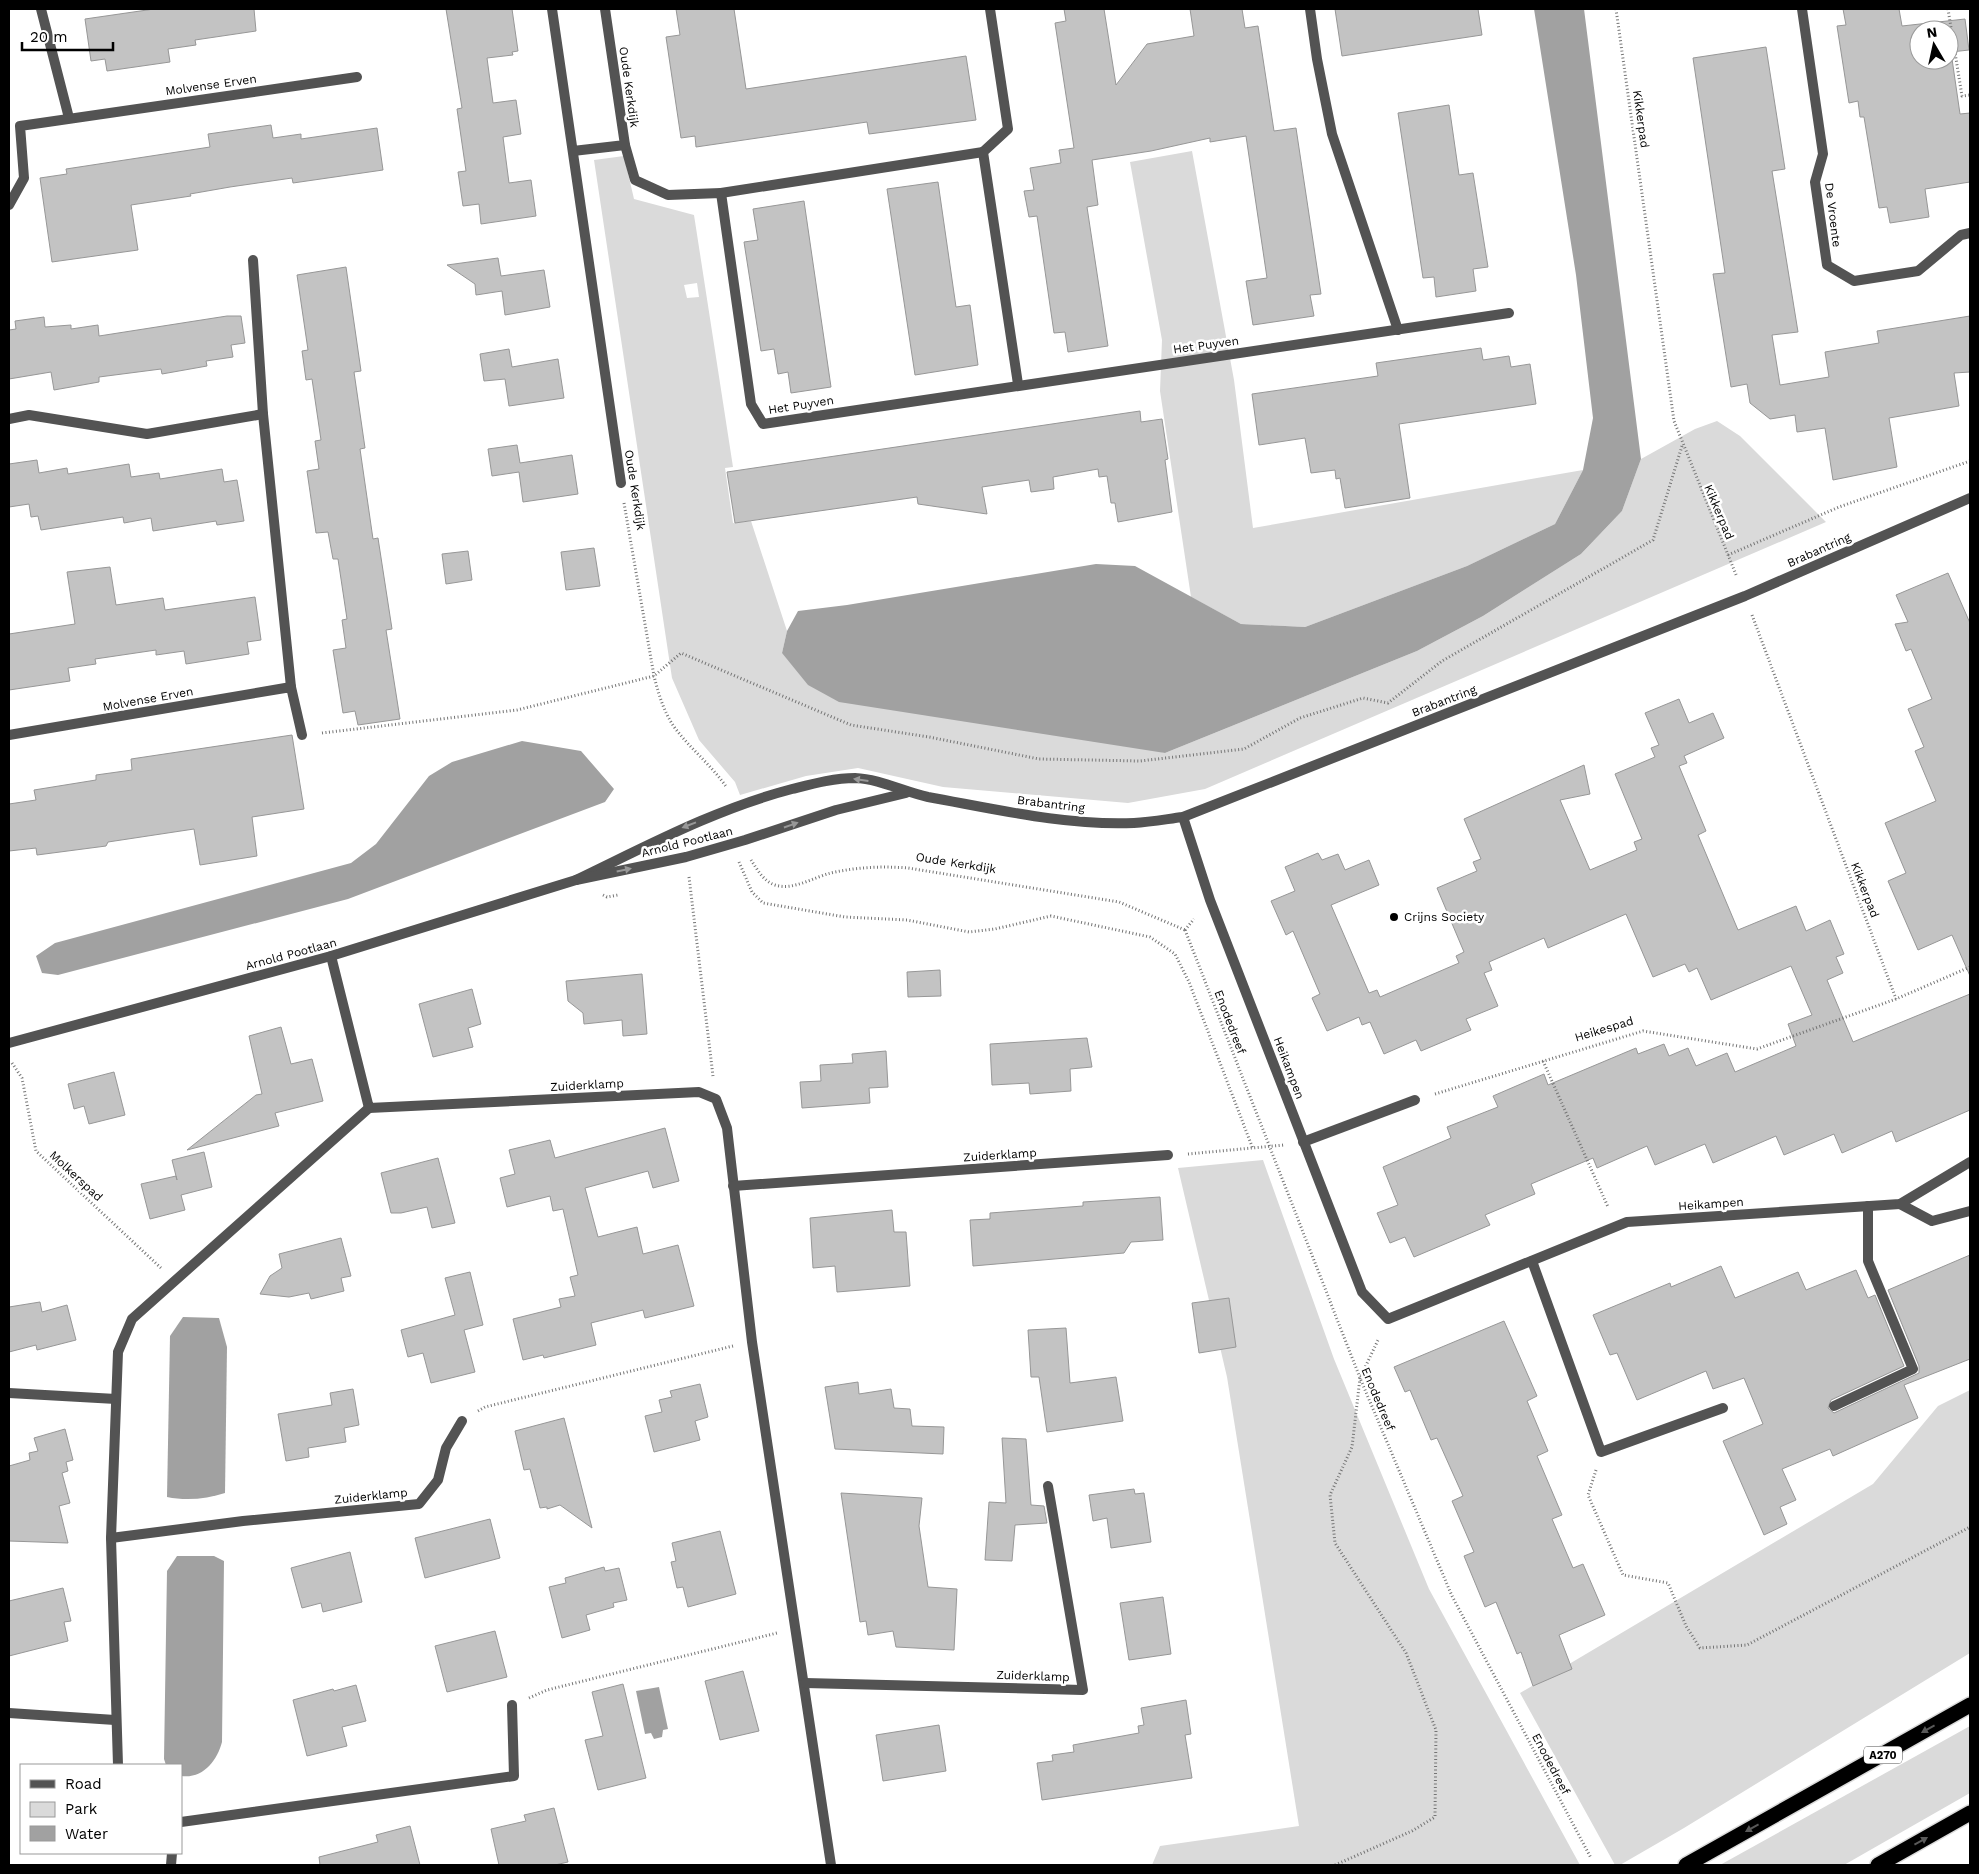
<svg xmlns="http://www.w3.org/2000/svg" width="1979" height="1874" viewBox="0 0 1979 1874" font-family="'Work Sans',sans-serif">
  <rect width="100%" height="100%" fill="#fff"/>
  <g fill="#dadada" fill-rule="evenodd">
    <path d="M1192,151l42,229 19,148 330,-58 -28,54 -88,42 -162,61 -64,-3 -50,-27 -31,-206 2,-51 -32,-178z"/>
    <path d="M624,156l10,43 60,16 39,252 -8,1 8,55 18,-2 36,110 -5,22 383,100 252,-102 66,-35 98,-62 41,-43 19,-52 54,-30 22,-8 23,15 86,86 -621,267 -77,14 -185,-16 -85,-19 -52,8 -66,19 -5,-13 -36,-42 -27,-62 -78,-518zM697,283l2,14 -12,1 -3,-13z"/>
    <path d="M1263,1160l71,199 95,230 151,276h-428l8,-19 139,-20 -72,-449 -49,-209z"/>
    <path d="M1970,1390v263l-286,175 -64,37h-5l-95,-172 353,-209 65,-78z"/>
    <path d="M1970,1726v67l-126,72h-124z"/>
  </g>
  <g fill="#a1a1a1">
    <path d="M1534,9h50l57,450 -19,52 -41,43 -98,62 -66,35 -252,102 -326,-51 -31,-17 -26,-32 5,-22 11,-20 49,-6 249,-41 39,2 106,58 64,3 162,-61 88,-42 28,-54 10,-52 -17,-143z"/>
    <path d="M522,741l59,10 33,38 -9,13 -257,97 -290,76 -16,-2 -6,-17 19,-13 296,-80 25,-19 53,-68 23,-14z"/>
    <path d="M183,1317l36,1 8,29 -2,146c-18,6 -39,8 -58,4l3,-161z"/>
    <path d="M177,1556h37l10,5 -2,181c-5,19 -19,37 -41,34v-11h-15l-2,-6 3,-188z"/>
    <path d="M659,1687l9,42 -5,1 -1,7 -8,2 -3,-6 -6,1 -9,-43z"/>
  </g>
  <g fill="#c3c3c3" stroke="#979797" fill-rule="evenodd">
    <path d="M154,9h100l2,22 -61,9 1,5 -28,4 2,13 -63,9 -2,-12 -14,2 -6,-42z"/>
    <path d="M446,9h66l6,42 -6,1 1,3 -26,3 6,45 23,-3 5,34 -18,3 6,46 22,-3 5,36 -55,8 -2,-20 -16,2 -5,-34 8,-1 -9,-62 5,-1z"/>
    <path d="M676,9h58l12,80 220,-33 10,64 -107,14 -2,-12 -171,25 -1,-11 -14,2 -15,-101 14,-2z"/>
    <path d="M1064,9h40l12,76 31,-41 47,-8 -4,-27h52l3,19 13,-2 16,105 22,-3 25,166 -11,1 4,21 -61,9 -7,-44 21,-3 -21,-142 -36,6v-4l-59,13 -59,9 6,45 -11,2 21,139 -40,6 -3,-20 -11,1 -17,-117 -8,1 -5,-26 10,-1 -4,-22 31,-5 -2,-13 15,-2 -19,-125 11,-2z"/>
    <path d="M1335,9h143l4,26 -140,21z"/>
    <path d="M1843,9h56l3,17 63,-7 4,31 -18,2 9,62 10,-1v69l-45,7 4,28 -39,6 -3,-16 -8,1 -15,-91h-4l-2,-16 -9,2 -12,-77 9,-1zM1919,30h30v30h-30z"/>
    <path d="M1766,47l19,122 -13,2 26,161 -26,3 8,50 49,-8 -4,-25 54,-9 -2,-12 93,-15v56l-16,1 5,33 -70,12 8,49 -64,13 -8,-52 -28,4 -2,-17 -25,4 -20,-16 -3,-19 -16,3 -18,-113 12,-1 -32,-215z"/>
    <path d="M1449,105l10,70 14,-2 15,94 -15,2 3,22 -40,6 -2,-20 -11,1 -25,-165z"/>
    <path d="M271,125l2,13 28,-4v5l76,-11 6,42 -90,13 -1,-5 -62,9 -40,7 1,2 -60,9 7,45 -86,12 -12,-84 27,-4 -1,-5 144,-22 -2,-13z"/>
    <path d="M938,182l18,125 14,-2 8,60 -63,10 -28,-186z"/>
    <path d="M804,201l27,186 -40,6 -3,-21 -10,2 -4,-25 -13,2 -17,-109 14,-2 -5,-31z"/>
    <path d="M498,258l3,18 43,-6 6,37 -45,8 -3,-24 -26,4 -1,-11 -28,-19z"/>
    <path d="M346,267l15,104 -7,1 11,76 -5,1 13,90 5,-1 14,91 -6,1 14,89 -42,6 -3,-14 -12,2 -10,-63 13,-2 -4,-28 5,-1 -9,-60h-5l-5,-27 -12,1 -9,-62 12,-2 -4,-28 6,-1 -9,-61 -6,1 -4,-29 6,-1 -11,-75z"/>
    <path d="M227,316h14l4,27 -14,2 2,12 -27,4 1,5 -45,8 -1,-5 -62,8v5l-45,8 -3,-18 -42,7v-49l7,-1 -1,-8 29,-4 1,10 26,-2v4l27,-4 1,11z"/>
    <path d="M1481,348l2,12 26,-4 2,11 19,-3 6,40 -137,20 11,74 -65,10 -5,-30 -4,1 -1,-9 -24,3 -6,-35 -46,7 -7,-51 126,-18 -2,-13z"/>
    <path d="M509,349l3,18 46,-8 6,39 -55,8 -4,-27 -21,2 -4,-27z"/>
    <path d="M1140,411l1,11 21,-3 6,40 -3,1 7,52 -54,10 -3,-19h-4l-4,-27 -8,1 -1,-8 -45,8 1,12 -23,3 -2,-12 -47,7 5,27 -69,-10 -1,-7 -182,26 -8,-51z"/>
    <path d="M517,445l3,18 52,-8 6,39 -55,8 -4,-30 -27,4 -4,-27z"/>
    <path d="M37,460l2,13 28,-5 1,6 61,-10 2,13 28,-4 1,6 62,-10 2,13 13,-2 7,41 -27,4 -1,-4 -63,10 -2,-13 -27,5 -1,-6 -82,13 -3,-14 -7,1 -2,-13 -20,3v-43z"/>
    <path d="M594,548l6,38 -34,4 -5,-38z"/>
    <path d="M468,551l4,29 -26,4 -4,-30z"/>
    <path d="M110,567l6,38 47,-7 2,12 90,-13 6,43 -14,2 2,12 -63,10 -2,-13 -28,4v-5l-61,9 1,5 -28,4 2,13 -61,9v-56l66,-10 -8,-52z"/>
    <path d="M1948,573l22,50v353l-18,-41 -34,15 -30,-69 18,-8 -21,-50 51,-22 -21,-50 9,-4 -16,-38 24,-10 -21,-50 -5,2 -11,-27 13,-2 -12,-27z"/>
    <path d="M1679,699l10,24 24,-10 11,25 -40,18 3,7 -8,3 27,65 -8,4 40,95 58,-24 10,25 24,-11 14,34 -8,3 7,16 -16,7 26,62 117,-48v116l-74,32 -4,-11 -50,22 -8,-19 -50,21 -8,-19 -63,27 -8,-19 -50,21 -8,-19 -50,22 -4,-10 -62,26 4,10 -50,21 5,10 -76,32 -9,-20 -15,6 -13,-30 21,-8 -15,-38 68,-29 -4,-11 51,-20 -5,-11 51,-22 4,11 88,-37 2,6 26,-10 5,12 19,-8 8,18 31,-13 8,19 61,-26 -8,-22 24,-9 -21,-49 -80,34 -14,-32 -8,4 -4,-8 -32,13 -27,-63 -78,34 -4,-10 -55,24 3,8 -8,3 14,33 -32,13 5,11 -50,21 -5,-11 -32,14 -14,-32 -8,3 -3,-8 -32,14 -15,-33 8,-4 -27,-63 -7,4 -15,-34 24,-10 -10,-24 33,-14 4,7 16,-6 7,16 24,-10 10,25 -48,20 38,88 8,-3 3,7 79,-34 -3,-7 8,-4 -27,-64 40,-17 -4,-9 8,-3 -17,-40 120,-54 6,29 -30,6 30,70 47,-20 -3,-8 8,-3 -27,-65 40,-17 -4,-9 8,-3 -14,-32z"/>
    <path d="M292,735l12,74 -52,8 5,39 -57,9 -6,-36 -86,13 -2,4 -69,9 -1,-7 -27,3v-47l27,-4 -2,-10 62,-10v-5l36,-5 -1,-11z"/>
    <path d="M940,970l1,26 -33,1 -1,-25z"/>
    <path d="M642,974l5,60 -24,2 -1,-16 -38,4 -1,-11 -15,-12 -2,-20z"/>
    <path d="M472,989l9,35 -13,4 5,19 -40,10 -14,-53z"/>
    <path d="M281,1027l10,37 21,-5 11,42 -48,12 4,13 -92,24 69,-55 6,-1 -13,-58z"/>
    <path d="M1087,1038l5,29 -22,2 1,22 -41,3 -1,-11 -37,2 -2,-41z"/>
    <path d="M886,1051l2,36 -19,1 1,15 -68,5 -2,-26 21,-1 -1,-16 33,-2 -1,-9z"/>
    <path d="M114,1072l11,43 -36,9 -5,-18 -10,3 -6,-25z"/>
    <path d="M665,1128l14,53 -26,7 -5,-17 -63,17 13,49 39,-10 6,27 35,-9 16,61 -49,12 -2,-8 -52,13 5,22 -52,13 -1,-3 -20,5 -10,-41 48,-12 -2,-8 16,-3 -5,-19 8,-2 -15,-66 -10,2 -3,-15 -43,11 -7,-29 15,-4 -6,-24 41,-10 5,18z"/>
    <path d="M204,1152l8,35 -31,8 4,15 -35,9 -9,-35 35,-8 1,4 -5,-20z"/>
    <path d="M438,1158l17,65 -23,5 -5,-21 -26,6h-10l-10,-40z"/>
    <path d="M1160,1197l3,43 -32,2 -7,11 -151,13 -3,-46 20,-1v-6l93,-7v-4z"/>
    <path d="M892,1210l2,22h12l4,54 -73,6 -2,-26 -22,2 -3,-50z"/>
    <path d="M341,1238l10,38 -10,2 3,13 -33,8 -2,-6 -20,4 -29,-3 10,-18 12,-8 -3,-14z"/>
    <path d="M1970,1255v104l-66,26 14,33 -85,38 -3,-7 -48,20 14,31 -16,7 7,17 -23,11 -41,-94 40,-17 -19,-46 -31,11 -7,-18 -69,29 -20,-47 -7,2 -17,-40 77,-32 1,4 50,-21 14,32 63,-26 8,18 50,-20 12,28 7,-3 29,71 -73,34 -3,8 6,5 85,-40v-7l-31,-76z"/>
    <path d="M470,1272l13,53 -19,5 11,42 -44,11 -8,-30 -15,4 -7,-27 54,-15 -10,-37z"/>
    <path d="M1229,1298l7,49 -37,6 -7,-50z"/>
    <path d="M40,1302l2,10 25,-7 9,35 -39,10 -1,-5 -27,7v-45z"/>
    <path d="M1504,1321l33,75 -10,5 21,50 -11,5 25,59 -10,4 21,49 10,-4 22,51 -46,20 13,34 -39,17 -12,-34 -4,2 -21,-52 -11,5 -21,-51 10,-4 -22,-51 11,-5 -26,-58 -6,2 -21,-50 -5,2 -11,-25z"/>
    <path d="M1066,1328l4,55 46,-6 7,44 -76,11 -8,-55h-8l-3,-47z"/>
    <path d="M858,1382l1,12 32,-5 3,19 16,1 2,17 32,1 -1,27 -108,-5 -10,-62z"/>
    <path d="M700,1384l8,33 -13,4 5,19 -46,12 -9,-36 17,-4 -3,-12 13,-3 -2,-6z"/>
    <path d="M353,1389l6,36 -15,3 2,14 -38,6 1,9 -23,4 -8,-47 54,-9 -2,-12z"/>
    <path d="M564,1418l28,110 -32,-23 -13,4v-2l-7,1 -10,-39 -6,1 -9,-39z"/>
    <path d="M65,1429l8,31 -7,2 2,9 -6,2 8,30 -11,3 9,37 -59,-2v-75l21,-6 -1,-7 9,-2 -4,-13z"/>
    <path d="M1002,1438l24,1 5,66 13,1 3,17 -32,2 -3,36 -27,-1 4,-58 17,1z"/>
    <path d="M1134,1489l1,5 9,-1 7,49 -40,6 -4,-30 -14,3 -4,-26z"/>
    <path d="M841,1493l81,5 -3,28 9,61 29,2 -3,61 -58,-3 -3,-16 -25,4 -2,-14 -6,1z"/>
    <path d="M490,1519l10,39 -75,20 -10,-40z"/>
    <path d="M720,1531l16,63 -48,13 -5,-20 -6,1 -6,-26 5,-1 -4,-18z"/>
    <path d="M350,1552l12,50 -39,10 -2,-9 -19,5 -11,-40z"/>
    <path d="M604,1567l1,4 14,-3 8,32 -14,3 1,4 -28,8 4,15 -28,8 -13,-51 17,-4 -1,-5z"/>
    <path d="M63,1588l8,33 -7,1 4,19 -59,15v-55z"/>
    <path d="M1163,1597l8,57 -42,6 -9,-57z"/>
    <path d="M495,1631l12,46 -60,15 -12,-46z"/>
    <path d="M743,1671l16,60 -39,9 -15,-59z"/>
    <path d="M623,1684l23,94 -48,12 -13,-50 18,-4 -11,-44z"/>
    <path d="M356,1685l10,36 -24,6 5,19 -40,10 -14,-56 40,-11 1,2z"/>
    <path d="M1186,1700l5,34 -6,1 7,43 -150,22 -5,-37 16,-2 -1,-6 22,-3 -1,-7 66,-12 -1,-7 6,-1 -3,-17z"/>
    <path d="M939,1725l7,46 -63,10 -7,-46z"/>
    <path d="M554,1808l14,54 -13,3h-56l-8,-36 35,-8 -2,-6z"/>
    <path d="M410,1826l10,39h-100l-1,-8 59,-15 -2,-7z"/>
  </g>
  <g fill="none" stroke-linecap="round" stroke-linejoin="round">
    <g stroke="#dbdbdb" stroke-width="18">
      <g id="motorway">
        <path d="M1686,1865l284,-160"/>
        <path d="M1878,1865l92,-52"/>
      </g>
    </g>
    <g stroke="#757575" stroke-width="3" stroke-dasharray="1 2.5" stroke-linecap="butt">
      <path d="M1616,9l58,412 63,156"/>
      <path d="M1948,9l14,87 8,-1"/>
      <path d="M624,503l30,173c5,20 11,40 24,56 16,20 35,35 49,56"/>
      <path d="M1728,555l111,-48 131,-46"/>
      <path d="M1752,615l144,384"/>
      <path d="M322,733l195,-23 137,-34 27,-23 170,72 78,12 110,22 101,2 104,-12 56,-31 63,-20 25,5 54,-42 211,-121 29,-94"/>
      <path d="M751,860c6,9 12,21 24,25 18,6 39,-8 56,-12 26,-6 51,-7 77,-5l211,34 66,28"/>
      <path d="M739,862l13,30 11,11 82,14 62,3 62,12 26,-3 56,-13 99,21 25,17 14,28 64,167"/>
      <path d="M689,877l24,199"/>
      <path d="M603,895l4,2 11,-2"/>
      <path d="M1185,930l175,448 92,218 139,262"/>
      <path d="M1185,930l9,-11"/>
      <path d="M1543,1061l65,146"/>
      <path d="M12,1063l10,15 14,73 125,117"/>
      <path d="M1435,1094l208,-63 114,18 139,-50 74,-32"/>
      <path d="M1188,1154l96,-9"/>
      <path d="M478,1411l7,-4 248,-61"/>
      <path d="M1596,1470l-8,25 35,80 45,8 18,43 14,22 47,-3 223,-118"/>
      <path d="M529,1698l18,-8 230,-57"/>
      <path d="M1335,1865l77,-34 23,-14 1,-87 -30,-77 -71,-110 -5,-48 22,-48 8,-69 19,-40"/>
    </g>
    <g stroke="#535353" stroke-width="10">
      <path d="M1303,1142l112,-42"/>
      <path d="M1834,1406l79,-37 -45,-108v-55"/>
    </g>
    <g stroke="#535353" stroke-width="10">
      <path d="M41,9l28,109"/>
      <path d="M552,9l69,474"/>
      <path d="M990,9l18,120 -25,23 35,232"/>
      <path d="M1310,9l7,50 15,75 66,196"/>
      <path d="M1802,9l21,145 -8,28 12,83 27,16 64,-10 43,-36 9,-2"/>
      <path d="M625,145l10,35 33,15 53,-2 30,211 12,20 746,-111"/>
      <path d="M573,151l52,-6 -20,-136"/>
      <path d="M721,193l262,-41"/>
      <path d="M9,205l15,-27 -4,-52 337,-49"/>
      <path d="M253,260l10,154 28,273"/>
      <path d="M9,419l20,-4 118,19 116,-20"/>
      <path d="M9,735l282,-48 11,48"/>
      <path d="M1183,817l27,83 152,392 26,27 239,-97 273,-18 70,-42"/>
      <path d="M331,956l38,152 330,-16 17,7 11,29 25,214 79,523"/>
      <path d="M733,1186l435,-31"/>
      <path d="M1900,1204l32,17 38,-10"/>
      <path d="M1532,1261l69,191 122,-44"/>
      <path d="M9,1393l107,6"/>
      <path d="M111,1538l132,-17 176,-17 19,-24 8,-32 16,-27"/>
      <path d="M805,1683l278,7 -35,-204"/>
      <path d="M9,1713l106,7"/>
      <path d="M118,1765l-7,-227 7,-186 14,-33 237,-211"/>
      <path d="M181,1822l333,-46 -2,-71"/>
      <path d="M171,1865l1,-12"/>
    </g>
    <g stroke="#535353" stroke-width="10">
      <path d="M576,880c71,-34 139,-71 216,-91 20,-5 42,-11 63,-11 25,1 49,14 73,19 67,12 138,29 206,26 17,-1 33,-4 49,-6l562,-221 225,-98"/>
      <path d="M9,1043l322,-87 245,-76 110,-23 59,-17 91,-30 70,-17"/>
    </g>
    <use href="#motorway" stroke="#000" stroke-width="15"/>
  </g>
  <defs><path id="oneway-solid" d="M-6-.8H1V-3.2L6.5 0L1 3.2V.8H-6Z" transform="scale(1.25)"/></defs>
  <g fill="#989898">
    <use href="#oneway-solid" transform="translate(861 780) rotate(-172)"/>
    <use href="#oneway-solid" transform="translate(689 825) rotate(159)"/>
    <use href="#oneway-solid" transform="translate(791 825) rotate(-19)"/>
    <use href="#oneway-solid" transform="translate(624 870) rotate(-12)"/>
  </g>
  <g fill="#595959">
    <use href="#oneway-solid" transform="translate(1928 1729) rotate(151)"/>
    <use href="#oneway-solid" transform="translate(1752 1828) rotate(151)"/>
    <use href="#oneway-solid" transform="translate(1921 1841) rotate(-29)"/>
  </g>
  <circle fill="#000" stroke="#fff" stroke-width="2" cx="1394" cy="917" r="5"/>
  <g text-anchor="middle" stroke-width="5" stroke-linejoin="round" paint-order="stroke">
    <rect fill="#fff" stroke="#4c4c4c" stroke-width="1" x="1864" y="1746.5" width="38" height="17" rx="4"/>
    <g font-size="11" font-weight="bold" fill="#000">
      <text x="1883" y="1759">A270</text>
    </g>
    <g font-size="12" fill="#000" stroke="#fff">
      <text transform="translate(211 85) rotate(-8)" y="4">Molvense Erven</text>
      <text transform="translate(629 87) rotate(82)" y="4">Oude Kerkdijk</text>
      <text transform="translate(1641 119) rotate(82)" y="4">Kikkerpad</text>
      <text transform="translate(1833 215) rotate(83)" y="4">De Vroente</text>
      <text transform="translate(1206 345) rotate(-8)" y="4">Het Puyven</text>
      <text transform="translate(801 405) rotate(-9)" y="4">Het Puyven</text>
      <text transform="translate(635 490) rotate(81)" y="4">Oude Kerkdijk</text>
      <text transform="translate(1719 512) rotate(67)" y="4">Kikkerpad</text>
      <text transform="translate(1819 550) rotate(-24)" y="4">Brabantring</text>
      <text transform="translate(148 699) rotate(-10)" y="4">Molvense Erven</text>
      <text transform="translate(1444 701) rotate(-21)" y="4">Brabantring</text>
      <text transform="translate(1051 804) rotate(7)" y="4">Brabantring</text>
      <text transform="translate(687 842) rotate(-14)" y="4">Arnold Pootlaan</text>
      <text transform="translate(956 863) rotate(9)" y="4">Oude Kerkdijk</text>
      <text transform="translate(1865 890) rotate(69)" y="4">Kikkerpad</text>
      <text transform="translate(291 954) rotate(-15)" y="4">Arnold Pootlaan</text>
      <text transform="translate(1230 1022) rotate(69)" y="4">Enodedreef</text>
      <text transform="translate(1604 1029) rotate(-17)" y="4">Heikespad</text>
      <text transform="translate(1289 1068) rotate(69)" y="4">Heikampen</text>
      <text transform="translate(587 1085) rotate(-3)" y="4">Zuiderklamp</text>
      <text transform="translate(1000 1155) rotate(-4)" y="4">Zuiderklamp</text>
      <text transform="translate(76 1176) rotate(43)" y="4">Molkerspad</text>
      <text transform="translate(1711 1204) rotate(-4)" y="4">Heikampen</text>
      <text transform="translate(1378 1399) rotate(67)" y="4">Enodedreef</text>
      <text transform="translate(371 1496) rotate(-6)" y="4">Zuiderklamp</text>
      <text transform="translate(1033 1676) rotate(2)" y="4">Zuiderklamp</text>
      <text transform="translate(1551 1764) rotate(62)" y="4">Enodedreef</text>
    </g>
    <g font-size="12" fill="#000" stroke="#fff" text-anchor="start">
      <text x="1404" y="921">Crijns Society</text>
    </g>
  </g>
  <rect width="1979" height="1874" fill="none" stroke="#000000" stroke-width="20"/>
  <rect x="20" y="1764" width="162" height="90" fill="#ffffff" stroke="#999999"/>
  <rect x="30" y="1780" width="25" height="8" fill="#535353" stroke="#999999"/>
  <text x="65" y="1789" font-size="15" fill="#000000">Road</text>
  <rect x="30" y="1802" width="25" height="15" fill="#dadada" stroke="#999999"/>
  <text x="65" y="1814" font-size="15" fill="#000000">Park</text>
  <rect x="30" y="1826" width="25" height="15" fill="#a1a1a1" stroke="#999999"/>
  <text x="65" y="1839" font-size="15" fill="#000000">Water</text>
  <g transform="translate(1934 45) rotate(351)"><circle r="24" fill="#ffffff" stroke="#999999"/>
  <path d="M0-4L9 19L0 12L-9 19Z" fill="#000000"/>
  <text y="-8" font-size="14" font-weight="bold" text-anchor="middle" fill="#000000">N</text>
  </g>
  <path d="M22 42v8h91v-8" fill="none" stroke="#000000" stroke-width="2.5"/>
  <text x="30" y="42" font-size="15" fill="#000000" stroke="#ffffff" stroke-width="4" paint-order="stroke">20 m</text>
</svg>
